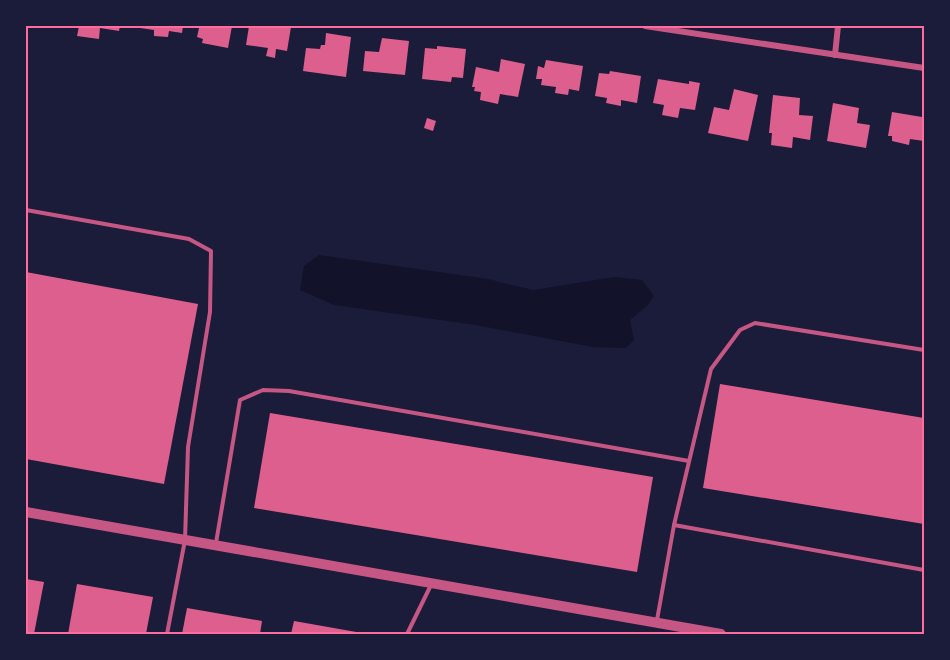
<svg xmlns="http://www.w3.org/2000/svg" width="950" height="660" viewBox="0 0 950 660" font-family="'Roboto Serif',serif">
  <rect width="100%" height="100%" fill="#1b1b3a"/>
  <path fill="#12122b" d="M319,255l169,24 45,11 82,-13 27,3 12,16 -7,10 -17,14 4,20 -8,8 -33,-1 -117,-22 -142,-20 -34,-15 4,-24z"/>
  <g fill="#dd5f8e">
    <path d="M79,26h41l-1,5 -19,-3 -1,11 -22,-3z"/>
    <path d="M140,26h43l-1,7 -13,-2 -1,6 -14,-1v-6l-14,-2z"/>
    <path d="M192,26h40l-4,22 -26,-5 1,-4 -6,-2 2,-9z"/>
    <path d="M249,26l42,1 -4,24 -11,-2 -1,9 -9,-2 2,-8 -22,-3z"/>
    <path d="M326,33l25,4 -5,40 -43,-6 3,-23 14,1 1,-4h4z"/>
    <path d="M382,38l27,3 -4,34 -42,-4 2,-20 14,1z"/>
    <path d="M437,46l29,3 -3,29 -11,-1 -1,5 -29,-3 3,-31 12,1z"/>
    <path d="M501,59l24,5 -7,33 -18,-3 -2,10 -18,-4 1,-8 -7,-1 1,-4h-3l4,-20 23,5z"/>
    <path d="M546,60l37,6 -4,25 -10,-2 -1,6 -13,-2 1,-6 -15,-2 1,-6h-6l2,-13 6,2z"/>
    <path d="M610,71l31,5 -4,27 -16,-3v6l-15,-3 1,-5 -12,-2 4,-23 10,1z"/>
    <path d="M658,79l31,5v-3l11,2 -5,27 -15,-2 -2,10 -16,-3 2,-10 -11,-2z"/>
    <path d="M734,89l24,6 -10,46 -40,-8 6,-26 15,3z"/>
    <path d="M773,95l27,3 -1,17 14,1 -3,24 -17,-3 -1,11 -21,-3 1,-12h-3z"/>
    <path d="M833,103l26,5 -2,15 13,2 -4,23 -39,-7z"/>
    <path d="M923,111l1,30 -14,-2 -1,6 -17,-4v-5h-4l4,-24 30,5z"/>
    <path d="M427,118l9,3 -3,10 -9,-3z"/>
    <path d="M26,272l172,32 -34,180 -138,-25z"/>
    <path d="M720,384l204,34v106l-221,-36z"/>
    <path d="M270,413l383,64 -16,95 -383,-64z"/>
    <path d="M26,579l18,3 -10,52h-8z"/>
    <path d="M77,584l76,13 -7,37h-78z"/>
    <path d="M187,608l75,13 -2,13h-78z"/>
    <path d="M294,621l68,12v1h-71z"/>
  </g>
  <g fill="none" stroke-linecap="round" stroke-linejoin="round">
    <g stroke="#c65784" stroke-width="4">
      <path d="M26,210l163,29 22,12 -1,61 -22,135 -3,93 -18,94"/>
      <path d="M674,525l250,45"/>
      <path d="M216,543l24,-143 23,-10 26,1 400,70"/>
      <path d="M657,620l17,-95 37,-156 29,-39 15,-7 169,27"/>
      <path d="M407,634l24,-49"/>
    </g>
    <g stroke="#c65784" stroke-width="6">
      <path d="M645,26l279,42"/>
      <path d="M835,55l3,-29"/>
    </g>
    <path stroke="#c65784" stroke-width="10" d="M26,512l695,122"/>
  </g>
  <rect width="950" height="660" fill="none" stroke="#1b1b3a" stroke-width="54"/>
  <rect x="27" y="27" width="896" height="606" fill="none" stroke="#ff6b9d" stroke-width="2"/>
</svg>
